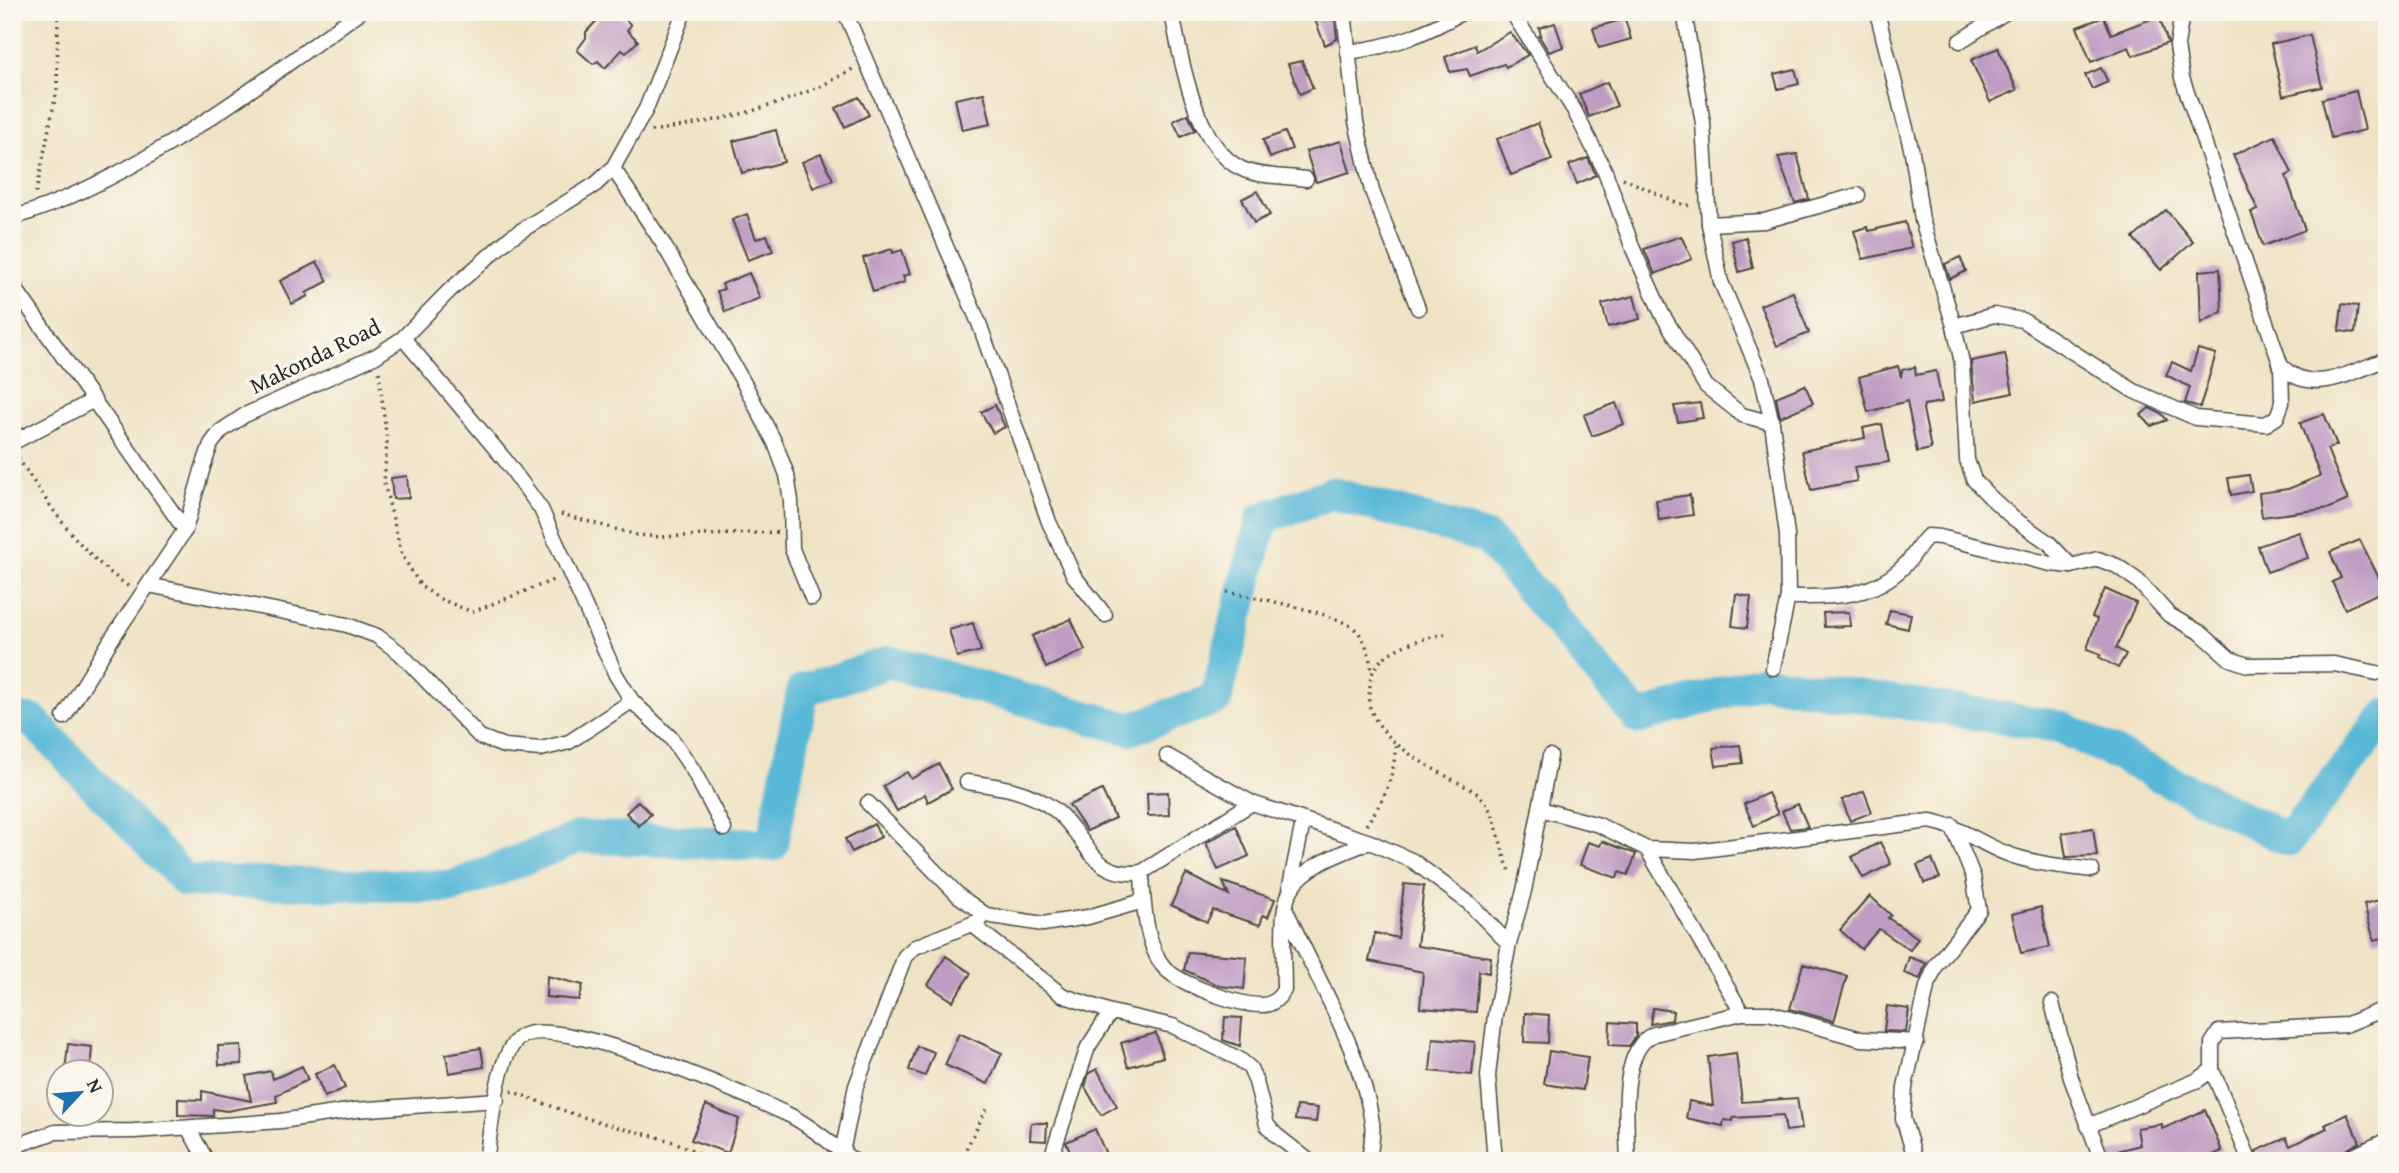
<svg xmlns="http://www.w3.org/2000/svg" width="2399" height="1173" viewBox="0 0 2399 1173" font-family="'Gentium Book Plus',serif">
  <rect width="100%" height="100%" fill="#fbf7ec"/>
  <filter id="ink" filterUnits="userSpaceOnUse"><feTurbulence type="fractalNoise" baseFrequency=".0143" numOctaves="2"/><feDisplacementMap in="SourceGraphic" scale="14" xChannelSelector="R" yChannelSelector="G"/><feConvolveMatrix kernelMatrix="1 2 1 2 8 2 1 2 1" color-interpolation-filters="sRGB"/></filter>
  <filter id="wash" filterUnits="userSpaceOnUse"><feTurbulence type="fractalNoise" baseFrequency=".00686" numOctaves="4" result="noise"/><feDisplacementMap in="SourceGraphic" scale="28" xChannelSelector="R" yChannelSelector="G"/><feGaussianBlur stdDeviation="1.57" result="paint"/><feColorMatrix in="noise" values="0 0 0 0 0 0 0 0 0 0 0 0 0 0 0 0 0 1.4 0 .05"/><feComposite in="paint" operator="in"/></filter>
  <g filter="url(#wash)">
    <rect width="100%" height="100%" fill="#efe3c5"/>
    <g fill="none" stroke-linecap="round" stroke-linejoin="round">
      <path stroke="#59b8d7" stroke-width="33" d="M12,719l21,2 153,160 266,6 128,-50 192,8 31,-155 87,-28 240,67 86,-30 46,-180 70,-26 155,45 151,180 124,-37 299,46 227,113 99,-125"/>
    </g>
    <g id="blocks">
      <g fill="#bf9dc2">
        <path d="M605,12h13l13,13 -4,5 11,11 -12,12 -4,-3 -17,18 -7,-7 -5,3 -16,-14 9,-12v-6z"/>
        <path d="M1312,12h22l3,27 -12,6z"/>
        <path d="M2159,16l9,27 -35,13 -4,-9 -38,15 -14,-35 27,-10 7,17z"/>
        <path d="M1625,19l6,20 -32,9 -6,-20z"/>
        <path d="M1555,23l8,24 -14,5 -10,-16 2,-1 -2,-7z"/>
        <path d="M1510,32l18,23 -22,12 -2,-3 -34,12 -3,-7 -17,3 -5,-15 30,-12 2,6z"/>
        <path d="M2310,35l12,52 -39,9 -12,-52z"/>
        <path d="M1998,48l19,42 -27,12 -19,-42z"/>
        <path d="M1302,61l11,27 -13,6 -12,-30z"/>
        <path d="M2101,68l7,14 -16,7 -7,-14z"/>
        <path d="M1795,69l4,15 -21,5 -4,-15z"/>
        <path d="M1607,82l10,24 -28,11 -10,-23z"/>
        <path d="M2356,91l9,39 -34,8 -9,-39z"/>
        <path d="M984,93l7,31 -29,6 -7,-31z"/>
        <path d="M859,97l10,18 -24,12 -9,-19z"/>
        <path d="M1188,114l7,16 -14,7 -8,-16z"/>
        <path d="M1538,123l14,37 -41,15 -14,-36z"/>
        <path d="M776,130l8,32 -42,11 -9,-32z"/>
        <path d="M1285,132l7,17 -22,9 -7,-18z"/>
        <path d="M2275,136l17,37 -6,3 19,54 -42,16 -12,-34 7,-2 -25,-55z"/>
        <path d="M1341,141l9,31 -34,10 -10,-31z"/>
        <path d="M821,154l12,26 -20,8 -11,-26z"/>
        <path d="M1797,154l12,45 -14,4 -17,-46z"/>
        <path d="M1588,158l8,17 -19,9 -8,-19z"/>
        <path d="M1257,191l13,24 -16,8 -12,-24z"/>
        <path d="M2166,210l27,32 -32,28 -28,-32z"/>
        <path d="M747,214l9,25 11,-4 6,16 -25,9 -16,-40z"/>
        <path d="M1905,222l7,26 -49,11 -9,-28 13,-4 2,4z"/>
        <path d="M1681,236l11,23 -37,15 -11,-25z"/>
        <path d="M1746,237l7,31 -14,4 -7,-31z"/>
        <path d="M892,249l1,4 9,-3 8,24 -7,2 2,6 -32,10 -10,-34z"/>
        <path d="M1960,257l6,14 -16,8 -5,-15z"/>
        <path d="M317,262l11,19 -22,12 2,3 -16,8 -12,-23z"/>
        <path d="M2220,269l2,43 -21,11 -2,-52z"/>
        <path d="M749,273l11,25 -35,14 -8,-21 7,-2 -2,-5z"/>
        <path d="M1793,292l16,41 -32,13 -17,-41z"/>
        <path d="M1634,296l6,23 -32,8 -6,-23z"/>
        <path d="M2342,304l16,2 -3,27 -16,-2z"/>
        <path d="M2198,349l18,5 -16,53 -15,-4 5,-16 -24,-12 6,-13 19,9z"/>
        <path d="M2005,354l8,39 -38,8 -4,-40z"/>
        <path d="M1898,366l3,11 1,-7 13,-3 1,8 20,-4 6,31 -18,3 -1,4 8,40 -14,3 -10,-51 -39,11 -9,-35z"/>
        <path d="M1805,385l8,18 -33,14 -4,-20z"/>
        <path d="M1616,403l8,21 -32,12 -8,-21z"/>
        <path d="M1700,403l3,15 -25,4 -4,-16z"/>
        <path d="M995,405l10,22 -12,6 -12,-21z"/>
        <path d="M2149,408l13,6 5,6 -16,6 -10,-11z"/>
        <path d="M2324,414l13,31 -10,4 21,51 -18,8 -68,9 -3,-24 29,-4 32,-13 -20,-53z"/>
        <path d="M1882,424l7,38 -35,5 3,14 -46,9 -9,-39 63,-13 -2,-10z"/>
        <path d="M2249,475l3,16 -21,4 -3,-17z"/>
        <path d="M407,476l2,22 -16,1 -2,-21z"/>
        <path d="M1690,495l3,20 -34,5 -3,-20z"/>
        <path d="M2299,532l9,26 -41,14 -9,-26z"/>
        <path d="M2360,540l25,50 -40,19 -13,-27 9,-4 -11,-26z"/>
        <path d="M2105,589l31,14 -20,45 10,6 -8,14 -19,-11 2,-3 -14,-5 10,-30 -5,-2z"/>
        <path d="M1736,594l15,3 -4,31 -15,-2z"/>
        <path d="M1890,610l21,4 -3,15 -22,-5z"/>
        <path d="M1849,612l1,14 -26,1 -1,-14z"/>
        <path d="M1071,619l14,31 -39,18 -14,-32z"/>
        <path d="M973,623l8,28 -24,6 -8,-27z"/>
        <path d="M1740,745l3,18 -27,3 -3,-18z"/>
        <path d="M939,764l13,25 -24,13 -3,-8 -28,17 -14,-25 24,-14 4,7z"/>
        <path d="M1102,790l13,28 -28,13 -18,-26z"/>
        <path d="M1864,791l8,21 -22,9 -8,-21z"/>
        <path d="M1168,792l1,23 -21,1 -1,-23z"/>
        <path d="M1768,793l10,21 -24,12 -10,-22z"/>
        <path d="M638,801l13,13 -12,12 -13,-13z"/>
        <path d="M1798,804l10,23 -18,2 -8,-18z"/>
        <path d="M874,824l7,13 -29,15 -7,-13z"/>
        <path d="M1236,826l13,30 -31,14 -12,-27z"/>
        <path d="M2093,828l4,28 -31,1 -4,-24z"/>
        <path d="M1602,841l34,13 -8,21 -9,-3 -2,6 -37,-13 8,-23 12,4z"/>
        <path d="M1880,842l11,22 -28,14 -11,-21z"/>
        <path d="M1932,859l8,19 -16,5 -7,-18z"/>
        <path d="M1186,874l43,21 -6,-13 52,17 -7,18 -5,-2 -3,10 -47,-15 -6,12 -36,-17z"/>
        <path d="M1404,884l20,2 -7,60 74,11 -2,16 -10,-2 -3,41 -56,-4 3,-36 -54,-11 6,-28 23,5z"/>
        <path d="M1870,896l21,19 -3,3 30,20 -8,12 -31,-21 -18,20 -21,-19z"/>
        <path d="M2387,898v39l-13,3 -10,-36z"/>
        <path d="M2041,907l9,40 -29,6 -9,-39z"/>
        <path d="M1188,952l59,5 -3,32 -24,-3 -36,-16z"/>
        <path d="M946,956l25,17 -18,28 -25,-16z"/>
        <path d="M1909,957l17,6 -6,16 -16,-6z"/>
        <path d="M1803,964l44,12 -13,45 -44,-12z"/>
        <path d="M547,976l36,9 -4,15 -33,-3z"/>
        <path d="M1887,1006l22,3 -3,23 -22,-1z"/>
        <path d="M1653,1008l20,3 -1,9 -22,4z"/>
        <path d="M1525,1013l24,2 -1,28 -24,-1z"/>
        <path d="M1225,1017l17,1 -2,28 -17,-6z"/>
        <path d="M1610,1022l26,2v12l-7,10 -20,-1z"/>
        <path d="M959,1033l43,20 -14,31 -43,-19z"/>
        <path d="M1156,1033l7,24 -35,10 -7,-24z"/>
        <path d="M1433,1038l42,4 -3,33 -42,-4z"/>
        <path d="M68,1044l24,3 -2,25h-25z"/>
        <path d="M241,1045l1,19 -23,1 -1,-19z"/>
        <path d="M917,1046l17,6 -9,24 -16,-6z"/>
        <path d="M481,1048l3,19 -35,6 -3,-19z"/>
        <path d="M1549,1051l39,6 -5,33 -39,-6z"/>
        <path d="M1736,1053l6,49 55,-4 5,31 -16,2 -3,-16 -50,3v3l-9,-1 -1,6 -37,-8 3,-17 24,5 -5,-49z"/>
        <path d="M335,1065l10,23 -20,9 -10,-23z"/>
        <path d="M302,1066l6,14 -32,15 1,7 -50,9 -14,-2v7l-35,-1v-16l24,1v-9l49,10 -5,-25 25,-5 2,8z"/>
        <path d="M1097,1069l20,37 -16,9 -16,-28 4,-14z"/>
        <path d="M706,1105l33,14 -11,34 -37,-13z"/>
        <path d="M1297,1106l21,2 -2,14 -21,-2z"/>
        <path d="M2205,1110l17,41 -22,10h-89l-2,-8 31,-8 -3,-17 25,-4v5z"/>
        <path d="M2347,1114l13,28 -25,14 -10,5h-66l-3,-10 30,-13 4,8 37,-18 -2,-3z"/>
        <path d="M1031,1123h16l-1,18 -16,-1z"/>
        <path d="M1095,1129l14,32h-35l-8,-19z"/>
      </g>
    </g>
  </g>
  <g filter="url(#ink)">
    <use href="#blocks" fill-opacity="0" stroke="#484742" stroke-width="2"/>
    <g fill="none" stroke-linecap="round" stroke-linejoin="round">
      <g stroke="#484742" stroke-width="17">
        <g id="minor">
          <path d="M845,12l134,311 70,199 25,54 31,39"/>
          <path d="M1172,12c8,46 24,136 70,157 17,8 45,7 64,10"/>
          <path d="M1344,12l12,110 16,69 46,117"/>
          <path d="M1512,12l62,98 31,61 28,78 29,65 44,72 36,29 30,8"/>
          <path d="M1684,12l19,111 6,101 12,58 41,97 10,44 15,112 1,62 -15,71"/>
          <path d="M1877,12l35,140 10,68 32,106 8,37 5,97 7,20 15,16 24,22 36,25 22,23"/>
          <path d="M2182,12l-5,34 5,32 99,288c31,31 70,6 106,-7"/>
          <path d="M1960,41l46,-29"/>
          <path d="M1348,52c47,-6 74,-17 115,-40"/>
          <path d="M613,168l49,74 83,143 30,58 12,32 4,26 1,48 20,49"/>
          <path d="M12,218c125,-38 242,-131 348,-206"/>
          <path d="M1709,224l55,-3 94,-26"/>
          <path d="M12,284l173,246"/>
          <path d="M1954,326l40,-11 28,5 112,71 62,27 70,6 11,-7 5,-14 -1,-37"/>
          <path d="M403,338l102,122 36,49 75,166 16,26 39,37 22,32 31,59"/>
          <path d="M12,443l82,-43"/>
          <path d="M148,585l152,30 47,10 30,11 23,17 80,84 24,9 37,3 28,-7 63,-41"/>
          <path d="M1788,597c44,0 84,2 117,-32 9,-9 14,-21 23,-29l12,1 111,27 20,2 27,-7 19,7 21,15 31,34 32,18 29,26 18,6 86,-1 43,9"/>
          <path d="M64,717l47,-77 74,-110 18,-63 8,-23 10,-13 24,-16 131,-59 27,-18 46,-47 62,-54 85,-53 17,-16 33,-59 38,-97"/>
          <path d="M1167,756l85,47 118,39 43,19 56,42 40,41"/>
          <path d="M967,782c31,4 62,8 88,28 33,26 35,70 87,62l110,-69"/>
          <path d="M868,803l91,93 27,19 57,9 45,-7 55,-16"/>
          <path d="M1540,809l59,16 48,24 48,2 235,-30c29,5 49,22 75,32 28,11 57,13 87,17"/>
          <path d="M1647,849l95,164"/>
          <path d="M1142,872c1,28 3,71 21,94 14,18 77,40 100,39 10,0 16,-7 21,-15 -1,-98 -13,-112 86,-148"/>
          <path d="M1290,886l13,-64"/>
          <path d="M1286,910c29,66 76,142 86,213 2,12 -2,26 -3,38"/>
          <path d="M974,926l88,69 49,17 62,14 66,33 11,9 6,14 11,43 9,10 33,26"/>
          <path d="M2052,1003l19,75 31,83"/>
          <path d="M2212,1070l38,91"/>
          <path d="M2088,1126l110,-46 14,-10v-27l7,-11 126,-7 42,-17"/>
          <path d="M188,1128l19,33"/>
          <path d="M12,1147l43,-15 79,-1 147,-10 74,-11 142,-10"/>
          <path d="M842,1152l14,-66 49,-130 10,-9 64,-26"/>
          <path d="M486,1161c5,-29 10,-111 36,-125 38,-22 224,59 267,79 23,11 44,31 65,46"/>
          <path d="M1050,1161l38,-114 23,-35"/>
          <path d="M1495,1161l-7,-85 7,-61 14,-71 15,-53 26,-135"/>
          <path d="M1628,1161c-1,-34 -10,-111 26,-127l88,-21h27l92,26 56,3"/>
          <path d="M1916,1161l-13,-43 2,-31 22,-100 9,-22 43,-55 -6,-34 -21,-51"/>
          <path d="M2343,1161l44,-21"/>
        </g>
      </g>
      <g stroke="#484742" stroke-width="3.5" stroke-dasharray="2 5" stroke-linecap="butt">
        <path d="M651,131c72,-10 138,-25 202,-62"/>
        <path d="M1623,178l54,25 16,3"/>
        <path d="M36,193l21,-104 1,-77"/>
        <path d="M379,372l8,70 -3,41 18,72 18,30 18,13 34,14 84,-33"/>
        <path d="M18,458c34,51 59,92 110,128"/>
        <path d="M561,514l76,21 24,2 116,-5"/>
        <path d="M1227,592c28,6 115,21 131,40 9,10 13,28 13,41"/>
        <path d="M1445,634c-27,6 -71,15 -75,49 0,7 -2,15 -1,21 9,35 53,59 81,74 10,6 25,12 32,20 17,19 17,52 29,75"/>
        <path d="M1366,825c20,-27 28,-49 30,-82"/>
        <path d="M511,1091c32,12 65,25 99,34 31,10 73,13 97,36"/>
        <path d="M813,1161l7,-6"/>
        <path d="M960,1161l28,-55"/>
      </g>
      <use href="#minor" stroke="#fff" stroke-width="14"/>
    </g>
  </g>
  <g text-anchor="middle" stroke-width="7" stroke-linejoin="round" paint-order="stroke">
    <g font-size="23" fill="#2b2b2b" stroke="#fbf7ec">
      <text transform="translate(315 356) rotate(-26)" y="8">Makonda Road</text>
    </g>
  </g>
  <rect width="2399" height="1173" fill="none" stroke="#fbf7ec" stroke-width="42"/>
  <g transform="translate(80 1093) rotate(64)"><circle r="33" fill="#fbf7ec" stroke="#a8a59f" stroke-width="2"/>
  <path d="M0-5L12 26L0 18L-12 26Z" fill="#1f6fb2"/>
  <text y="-10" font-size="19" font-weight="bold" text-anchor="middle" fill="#2b2b2b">N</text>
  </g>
</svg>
